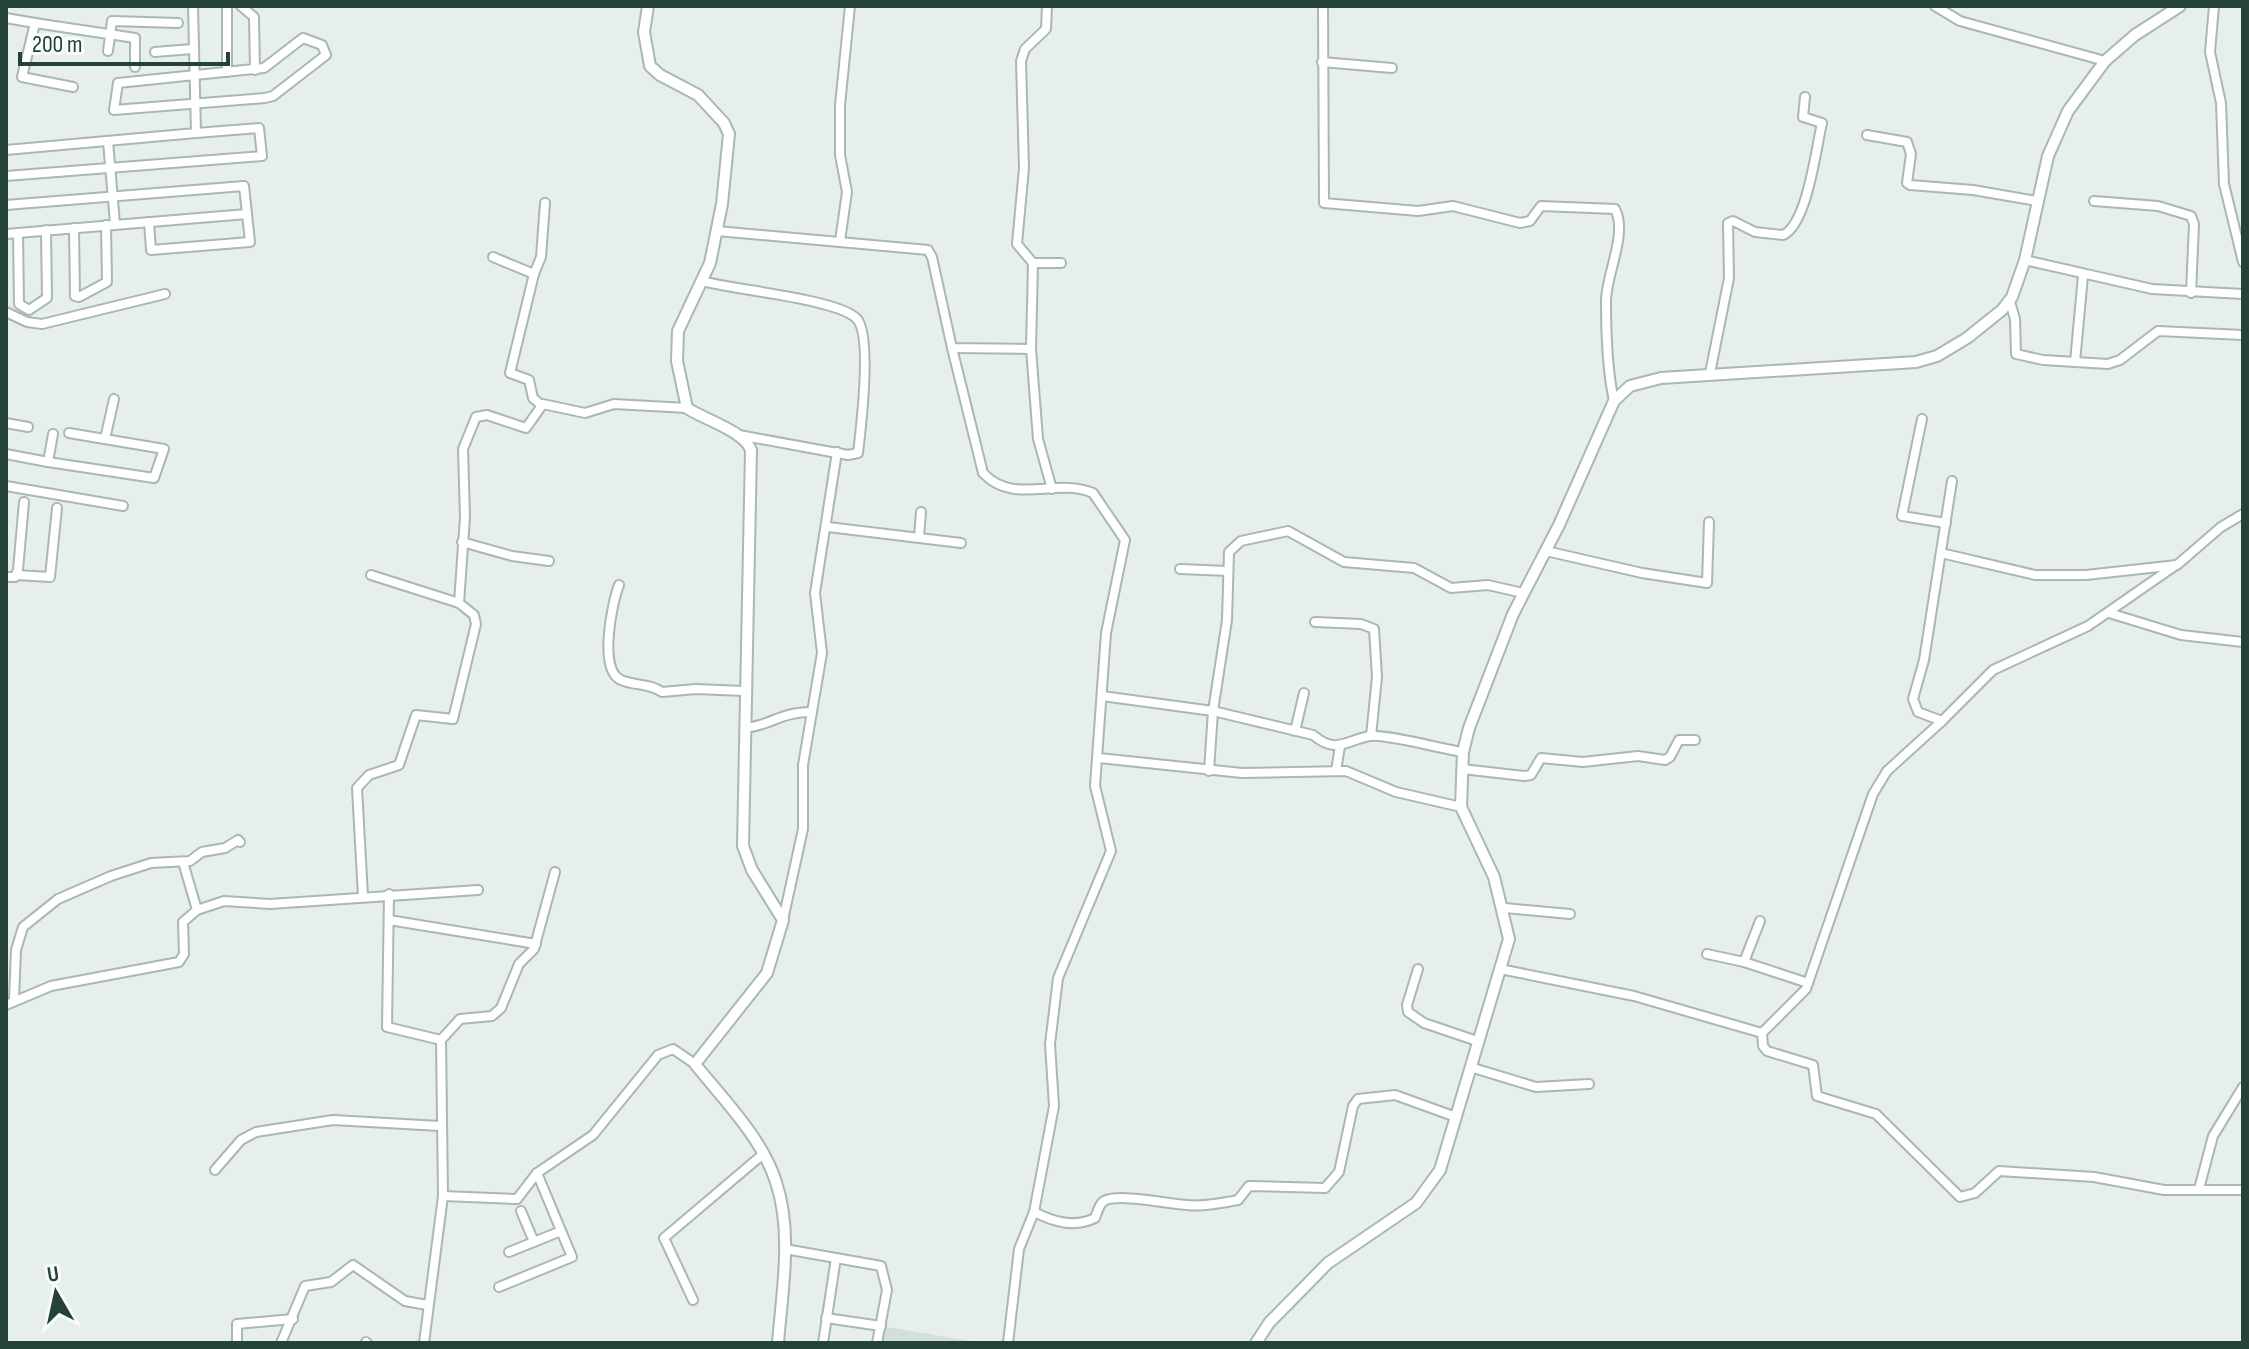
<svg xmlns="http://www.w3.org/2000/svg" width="2249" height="1349" viewBox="0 0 2249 1349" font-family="'Sofia Sans Condensed',sans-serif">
  <rect width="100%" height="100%" fill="#e6efeb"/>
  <path fill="#d4dfda" d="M881,1326l102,17h-105z"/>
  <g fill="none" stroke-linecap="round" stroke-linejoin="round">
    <g stroke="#a8b8b2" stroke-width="12">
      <g id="minor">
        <path d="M227,6v66"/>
        <path d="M241,6l13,11 1,53"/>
        <path d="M1323,6l1,197 94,8 35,-5 67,17 10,-2 11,-15 74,3c13,25 -9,65 -9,92 0,33 1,69 8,100"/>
        <path d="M1935,6l25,15 145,40"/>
        <path d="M2214,6l-4,46 11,51 3,81 19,78"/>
        <path d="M6,18l29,5 -13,54 51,10"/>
        <path d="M35,23l100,15v29"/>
        <path d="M303,38l19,7 4,10 -53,41 -8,2 -151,12 4,-27 146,-15z"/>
        <path d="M108,51l4,-30 66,2"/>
        <path d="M155,52l37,-3"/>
        <path d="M1322,62l70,6"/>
        <path d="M1867,135l40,7 4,12 -4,29 3,2 63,5 64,11"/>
        <path d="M108,141l7,83"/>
        <path d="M6,150l190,-17 -3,-127"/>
        <path d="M6,176l256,-20 -3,-28 -63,5"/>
        <path d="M2094,201l64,5 33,10 3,8 -3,69"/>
        <path d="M6,205l238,-19 6,56 -99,8 -2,-28"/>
        <path d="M74,228l1,68 4,1 28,-15 -1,-57"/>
        <path d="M717,231l211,19 4,7 20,91 79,1 7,90 14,50"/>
        <path d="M18,233l1,71 10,6 18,-12 -1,-68"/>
        <path d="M6,234l241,-20"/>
        <path d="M840,241l7,-49 -7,-37v-50l10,-99"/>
        <path d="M493,257l41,17"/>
        <path d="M2025,260l127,29 91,5"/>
        <path d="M1033,263h28"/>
        <path d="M702,281c32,9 137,18 155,38 15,17 4,109 1,134l-10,2 -109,-20"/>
        <path d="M2010,302l5,17 1,35 27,6 65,4 12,-4 38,-29 85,4"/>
        <path d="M6,312l21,10 15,2 123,-30"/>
        <path d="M952,348l31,125c31,33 73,4 110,20l32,47 -19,93 -11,153 16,65 -53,127 -8,66 4,62 -20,106 -15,37 -11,94"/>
        <path d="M1031,349l2,-86 -16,-19 7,-76 -3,-107 4,-12 21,-20 1,-23"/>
        <path d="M2075,362l8,-86"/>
        <path d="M1710,373l19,-95 -1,-55 5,-2 22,11 28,3c24,-10 33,-86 39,-112l-19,-6 2,-20"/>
        <path d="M541,405l-8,-7 -4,-18 -19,-7 24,-99 7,-17 4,-54"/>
        <path d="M1922,419l-20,97 44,7"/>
        <path d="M6,423l22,4"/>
        <path d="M105,439l9,-40"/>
        <path d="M6,454l42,8 5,-28"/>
        <path d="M48,462l106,16 10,-29 -95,-16"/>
        <path d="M6,486l117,20"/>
        <path d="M828,527l133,16"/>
        <path d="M919,537l2,-25"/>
        <path d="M462,542l50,14 37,5"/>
        <path d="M1546,551l96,22 65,10 2,-61"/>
        <path d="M1941,553l94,22h51l91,-10 44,-38 22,-13"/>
        <path d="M1180,569l48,2"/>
        <path d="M16,575l34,2 7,-69"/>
        <path d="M6,577h9l3,-7 6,-68"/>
        <path d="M619,585c-7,18 -21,85 2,95 14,6 28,3 41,12l34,-3 48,2"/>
        <path d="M459,603l6,-86 -2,-68 13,-32 11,-2 39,13 17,-24 42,9 29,-9 73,4"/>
        <path d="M2109,613l72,22 62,7"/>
        <path d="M1315,622l46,2 13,5 3,48 -6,59"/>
        <path d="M1102,696l111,15 -4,60"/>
        <path d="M1942,721l51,-51 95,-44 88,-61"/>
        <path d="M745,728c28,-3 34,-16 67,-16"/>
        <path d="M1295,731l9,-38"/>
        <path d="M1463,752c-21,-3 -76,-18 -93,-16 -24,4 -33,19 -57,-1l-100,-24 14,-91 2,-68 12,-11 47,-10 56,31 70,6 37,20 37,-3 35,8"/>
        <path d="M1099,758l143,15 104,-2 50,21 65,15"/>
        <path d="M1462,769l62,7 7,-1 10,-17 42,4 55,-6 27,4 5,-3 9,-17h16"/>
        <path d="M1336,771l4,-25"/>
        <path d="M183,862l14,48"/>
        <path d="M389,894l-2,133 54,13"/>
        <path d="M363,896l-6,-108 12,-13 30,-10 17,-50 37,4 23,-95 -2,-9 -15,-12 -88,-28"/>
        <path d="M1505,908l65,6"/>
        <path d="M389,920l147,24"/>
        <path d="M783,920l20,-91v-64l19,-112 -7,-60 22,-141"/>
        <path d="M1707,954l37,8 16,-41"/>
        <path d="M1744,962l64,21"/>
        <path d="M1418,969l-11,36 1,7 16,11 53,18"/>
        <path d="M1500,969l134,27 128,37 44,-44 67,-195 14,-23 55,-50 -24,-9 -5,-13 11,-39 28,-179"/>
        <path d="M14,999l2,-49 7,-23 35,-28 53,-23 40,-13 39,-2 12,-9 23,-4 13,-8 2,2"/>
        <path d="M6,1005l45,-19 128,-24 5,-8 -1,-32 14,-12 27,-9 46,3 208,-14"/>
        <path d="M1762,1033l1,13 4,5 46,14 4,31 59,18 84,83 15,-4 24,-22 95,6 70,13h79"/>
        <path d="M1470,1067l66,20 53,-3"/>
        <path d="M215,1170l26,-30 15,-8 77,-12 107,6"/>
        <path d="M2199,1189l14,-53 30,-49"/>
        <path d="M443,1196l74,3 20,-26 56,-38 65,-80 15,-6 22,15"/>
        <path d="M521,1211l13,31"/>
        <path d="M1034,1212c20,10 40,16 61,6 2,-5 4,-14 9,-17 15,-8 65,3 83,4 16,2 35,-2 51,-5l11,-14 76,2 14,-16 14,-66 5,-7 37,-4 61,22"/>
        <path d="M785,1249l96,17 6,24 -10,53"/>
        <path d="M509,1252l52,-21"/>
        <path d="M499,1287l73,-30 -35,-84"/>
        <path d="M693,1300l-29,-62 98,-83"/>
        <path d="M826,1318l55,8"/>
        <path d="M366,1342l1,1"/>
        <path d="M237,1343v-19l56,-5"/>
        <path d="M281,1343l24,-57 26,-4 22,-17 52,36 22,4"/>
        <path d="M424,1343l19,-147 -2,-156 19,-21 32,-3 9,-8 18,-44 15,-15 21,-77"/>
        <path d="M823,1343l13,-85"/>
      </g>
    </g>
    <g stroke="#a8b8b2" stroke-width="14">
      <g id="tertiary">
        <path d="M648,6l-4,26 6,34 10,9 38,20 26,28 5,11 -7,70 -12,59 -32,68 -1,30 10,47c18,12 57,23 64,42l-8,396 9,24 31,50 -16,53 -72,91c28,35 67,74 81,118 17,51 6,109 2,161"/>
        <path d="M1256,1343l13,-20 59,-60 88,-60 24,-33 69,-231 -15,-62 -33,-70 2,-55 6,-24 44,-114 46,-89 55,-124 16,-15 31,-8 255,-16 21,-6 30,-18 35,-28 10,-13 13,-37 23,-104 20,-45 37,-50 30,-26 45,-29"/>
      </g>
    </g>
    <use href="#minor" stroke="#fff" stroke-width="8"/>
    <use href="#tertiary" stroke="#fff" stroke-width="10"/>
  </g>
  <rect width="2249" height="1349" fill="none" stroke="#24423a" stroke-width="16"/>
  <g transform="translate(56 1293) rotate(351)" stroke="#f7fbf9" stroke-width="6" paint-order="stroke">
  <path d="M0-6L14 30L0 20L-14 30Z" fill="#24423a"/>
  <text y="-12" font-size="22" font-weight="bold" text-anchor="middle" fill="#24423a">U</text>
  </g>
  <path d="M20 52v12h208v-12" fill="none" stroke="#24423a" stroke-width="4"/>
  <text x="32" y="52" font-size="24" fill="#24423a" stroke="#f7fbf9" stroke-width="6" paint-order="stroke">200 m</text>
</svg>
